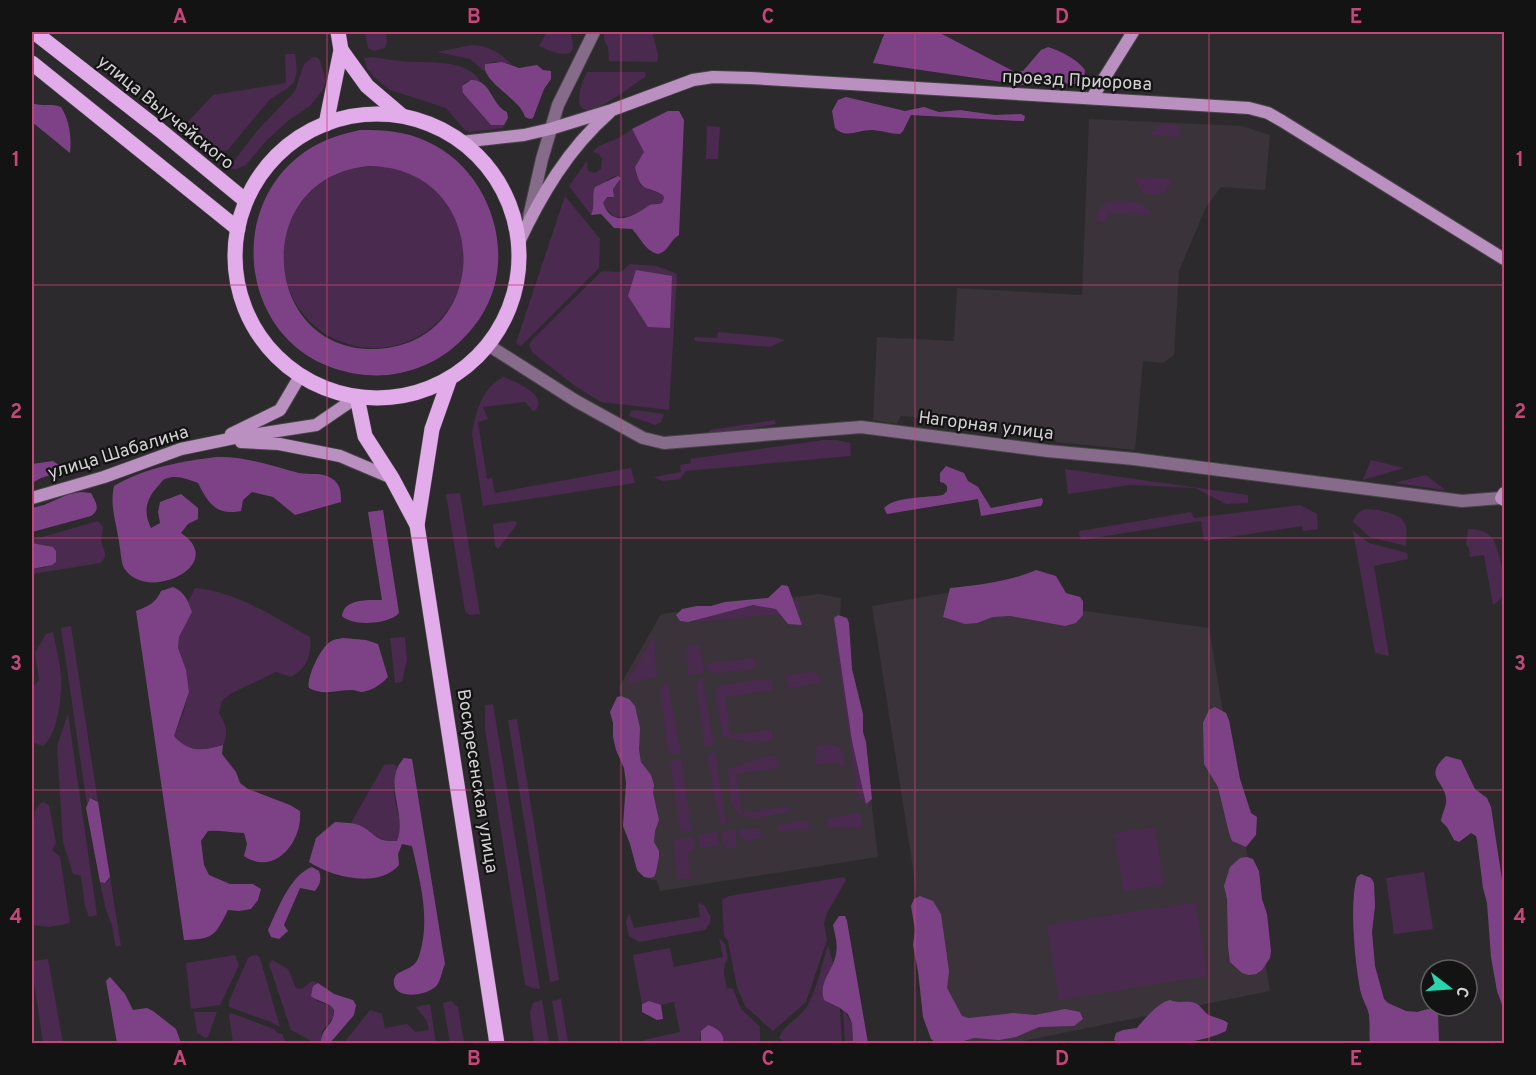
<svg xmlns="http://www.w3.org/2000/svg" width="1536" height="1075" viewBox="0 0 1536 1075" font-family="Overpass,sans-serif">
  <rect width="100%" height="100%" fill="#2d2a2d"/>
  <g fill="#3a333a">
    <path d="M1089,119l153,7 28,9 -5,55 -44,-3 -15,20 -27,64 -5,84 -11,8 -20,-2 -8,89 -79,-8 -8,-13 -147,-13 -4,8 -24,-4 4,-83 77,4 3,-53 125,7z"/>
    <path d="M1026,579l44,30 139,19 61,363 -257,52h-77l-25,-188 -39,-249z"/>
    <path d="M818,594l23,4 -1,24 31,178 7,57 -218,34 -3,-11h-6l-32,-193 42,-73z"/>
  </g>
  <g fill="#4a2a4f">
    <path d="M365,32h21l1,10 -2,6 -11,3 -6,-3z"/>
    <path d="M547,32h26l-2,3c10,30 -19,17 -32,11z"/>
    <path d="M604,32h48l6,22 -1,8 -48,-1 -1,-14 -4,-7z"/>
    <path d="M472,45c16,0 30,9 40,20 -9,-3 -18,-5 -27,-1v8l-15,-13 -33,-7z"/>
    <path d="M285,54h10l2,18 -3,10 -6,6 -18,11 -42,51 -5,1 -5,-2 -30,-27 25,-27 73,-12z"/>
    <path d="M313,57l6,1 7,22 -3,10 -13,16 -21,14 -23,21 -20,24 -9,4h-9l28,-37 39,-41 9,-27z"/>
    <path d="M373,57c10,2 19,3 28,4 24,3 64,-4 79,20h-12l-4,3 -1,9 28,32h13l-1,3 -33,4 -6,-3 -18,-21 -56,-18 -16,-13 -7,-9 -3,-10z"/>
    <path d="M587,72h58l1,4c-11,8 -46,34 -58,34 -5,0 -5,-2 -8,-4 -3,-12 2,-23 7,-34z"/>
    <path d="M1162,124l18,1 -1,12 -31,-2z"/>
    <path d="M707,126l13,1 -2,32h-12z"/>
    <path d="M632,129l12,23 -8,20 4,13 23,10 1,3 -2,5 -8,1 -20,12 -19,1 -12,-11v-3l4,-6 4,1 3,-5 -1,-4 7,-11 -5,-2 -8,4 -13,19 1,7 -4,9 -22,-29 18,-25 1,10 7,2 6,-4 1,-10 -3,-5 -6,-2c7,-9 12,-8 21,-12 6,-2 12,-7 18,-11z"/>
    <circle cx="374" cy="257" r="91"/>
    <path d="M1135,177l36,2 -1,6 -6,8 -10,2 -13,-3z"/>
    <path d="M565,196l35,43 -1,29 -78,78 -5,-3z"/>
    <path d="M1109,202c17,0 34,-3 44,13l-46,-2 -1,10 -11,-3 6,-14z"/>
    <path d="M630,264l27,2 20,8 -8,136 -68,-8 -26,-16 -42,-33 -4,-8 3,-5 70,-69 19,1z"/>
    <path d="M718,332l55,5 12,3 -15,7 -76,-6 1,-4 22,1z"/>
    <path d="M504,377c12,5 47,19 30,35l-9,-10 -42,5 5,12 -10,3 9,57 5,-1 3,15 136,-25 4,15 -152,23 -11,-72c3,-20 11,-49 32,-57z"/>
    <path d="M635,410l29,4 -3,8 -6,3 -26,-9 2,-5z"/>
    <path d="M775,420l1,4 -68,13 2,-7z"/>
    <path d="M824,440h13l13,3 1,13 -165,15 -6,8 -18,2 -8,-4 27,-5 -1,-7 11,-2 -1,-4z"/>
    <path d="M1371,460l33,8 -41,12z"/>
    <path d="M1065,469l183,26v8l-22,1 -31,-16 -65,-3 -62,9z"/>
    <path d="M1426,475l19,15 -51,-7z"/>
    <path d="M460,493l20,121 -10,1 -5,-4 -19,-117z"/>
    <path d="M1300,505l17,9 1,15 -15,2 -1,-5 -98,15 -3,-20 -120,19 -2,-7 1,-2 111,-19 3,6z"/>
    <path d="M1368,509c11,1 36,4 38,18 1,6 0,13 0,19l-36,-9 -17,-15c3,-8 6,-12 15,-13z"/>
    <path d="M98,521l5,6c0,4 -1,7 -2,11 0,11 10,16 -1,25l-68,11v-5l14,-2 2,-21 -15,-2 -1,-4z"/>
    <path d="M515,521l2,3 -19,25 -3,-3 -2,-22z"/>
    <path d="M1468,529c9,0 19,2 25,10 5,8 13,43 11,51 -1,7 -6,12 -11,15l-9,-50 -14,2 -1,-9 -3,-4z"/>
    <path d="M1353,531l16,12 38,10 1,6 -34,7 15,90 -14,-3z"/>
    <path d="M195,588c43,4 79,29 115,49 2,18 -3,31 -19,40l-15,-5 -46,22 -8,7 -3,12c7,12 10,19 4,32 -20,6 -35,8 -49,-9l9,-22 6,-22 -11,-44 1,-11 13,-25 -4,-10z"/>
    <path d="M799,601l2,11 -104,10 -1,-10z"/>
    <path d="M71,626l27,176 -5,-4 -5,3 -1,4 -26,-177z"/>
    <path d="M53,632c3,14 6,28 8,42 2,18 -3,61 -18,72l-11,-4v-54l7,-8 -4,-27 11,-19z"/>
    <path d="M654,635l3,41 -32,9z"/>
    <path d="M405,637l2,23 -5,22 -7,1 -5,-45z"/>
    <path d="M843,637l28,163h-13l-23,-161z"/>
    <path d="M689,645l11,1 4,24 -3,3 -13,2 -2,-21z"/>
    <path d="M755,658v11l-38,4 -8,-2 -3,-8z"/>
    <path d="M815,671l7,12 -34,5 -2,-12z"/>
    <path d="M702,675l12,70 -9,2 -9,-62z"/>
    <path d="M764,679h8l1,11 -48,7 6,38 41,-6 1,11c-15,5 -37,1 -51,-5l-7,-43 6,-7z"/>
    <path d="M668,683l13,70 -13,1 -8,-65z"/>
    <path d="M493,704l47,285 -8,-1 -7,-4 -40,-255v-24z"/>
    <path d="M68,714l29,201 -8,2 -4,-11 -4,-30 -8,-2 -10,-32 -6,-96z"/>
    <path d="M517,719l42,261 -9,2 -42,-262z"/>
    <path d="M831,744l10,4 5,20 -11,-5 -20,2 2,-19z"/>
    <path d="M715,750l11,73 -6,2 -13,-68z"/>
    <path d="M776,755l3,13 -43,6 6,39 46,-7 3,5c-18,3 -53,17 -60,-9 -2,-10 -2,-22 -4,-33l40,-13z"/>
    <path d="M681,759l11,72 -12,1 -10,-71z"/>
    <path d="M393,764l4,2c-2,9 -4,19 -3,28 2,20 11,27 3,47 -22,1 -27,-12 -46,-18l33,-58z"/>
    <path d="M43,802l6,3 7,38 -4,7 8,7 10,66 -20,4 -18,-2v-85l3,-29 5,-8z"/>
    <path d="M861,813v14l-33,1 -1,-10z"/>
    <path d="M808,820l1,10 -31,1 -1,-6z"/>
    <path d="M760,827l1,11 -15,3 -6,-5 -1,-6z"/>
    <path d="M1155,827l9,58 -41,6 -9,-58z"/>
    <path d="M736,830v17l-9,2 -4,-4 -1,-14z"/>
    <path d="M717,832l2,13 -19,3 -2,-13z"/>
    <path d="M693,837l3,12 -8,3 3,27h-14l-3,-39z"/>
    <path d="M1424,872l9,57 -39,5 -8,-56z"/>
    <path d="M110,877l11,69h-5l-1,-2 -3,-19 -6,-15 -6,-28h8z"/>
    <path d="M844,877l2,3 -19,33 -3,10 3,17 -21,62 -33,29 -28,-25 -8,-19 -9,-46 -4,-5 -2,-36 7,-4z"/>
    <path d="M1196,902l11,74 -148,24 -12,-75z"/>
    <path d="M698,903l6,2 7,12 -1,6 -5,7 -66,12 -10,-6 -3,-14 3,-9 5,15 66,-11z"/>
    <path d="M719,938l6,6 3,15c-7,7 -3,20 -1,29l6,1 8,20 19,18v14l-3,2h-34c1,-10 -4,-13 -13,-17 -9,2 -11,8 -9,17h-19l-2,-2 -13,2h-23v-3l36,-8 -6,-30 -13,3 -16,-3 -3,2 -9,-49 37,-7 4,19 49,-10z"/>
    <path d="M828,945l5,18 -2,5 6,39 3,1 2,35h-56l-7,-5c4,-13 23,-21 30,-35 9,-18 13,-39 19,-58z"/>
    <path d="M235,955l4,10 -19,40 -29,4 -5,-46z"/>
    <path d="M257,955l3,3 20,69 -9,-5 -42,-15v-6l19,-43 3,-2z"/>
    <path d="M48,959l15,84h-20l-11,-75 2,-7z"/>
    <path d="M272,960l16,9 8,19 6,1 10,-8 6,2 -3,1 2,17 16,6 1,10 -12,14 -1,12h-6l-24,-13 -22,-66z"/>
    <path d="M561,999l7,44h-9l-7,-42z"/>
    <path d="M542,1000l7,43h-15l-4,-31 3,-9z"/>
    <path d="M451,1001l7,6 6,36h-14l-7,-40z"/>
    <path d="M430,1004l6,39h-92l26,-33 12,4 3,14 22,-4 8,8 14,-2 -2,-9 -11,-14z"/>
    <path d="M843,1009l9,14 1,20h-8z"/>
    <path d="M194,1012h23l-9,25 -3,1 -8,-6z"/>
    <path d="M231,1013l43,16 2,3 6,2 5,9h-54l-4,-28z"/>
  </g>
  <g fill="#7d4286" fill-rule="evenodd">
    <path d="M885,32h53l77,40 8,-1 18,-21 7,-3c13,4 29,12 37,23l-1,10 -9,4 -26,-1 -25,2 -151,-22z"/>
    <path d="M502,62l17,6 18,-3 6,5 8,1v8l-7,10 -11,29 -3,1 -5,-2c-4,-18 -44,-35 -40,-53z"/>
    <path d="M471,80c21,0 20,25 36,32l1,6 -4,7h-13l-28,-32 -1,-7z"/>
    <path d="M846,97l59,14 19,-4 15,5 21,-2 35,5 26,-1 4,2 -1,5h-5l-108,-6 -8,16 -3,3c-10,0 -19,-4 -29,-4 -12,0 -26,9 -36,-2l-3,-17 6,-11z"/>
    <path d="M32,103c10,4 19,0 29,4 8,12 11,31 9,46l-38,-31z"/>
    <path d="M668,111h11l5,9 -5,115c-9,5 -11,17 -21,19 -14,-4 -17,-16 -26,-25l-18,-1 -13,-14 -10,1c5,-11 0,-19 4,-28l23,-11 3,2 -8,11 1,8h-7l-4,6c9,25 30,14 45,3 4,-3 9,-1 14,-3l2,-5 -1,-3c-19,-11 -22,-1 -28,-28l9,-15 -12,-23z"/>
    <path d="M360,130c23,0 45,1 66,11 65,28 94,117 54,177 -20,29 -46,48 -80,55 -23,5 -46,2 -67,-5 -89,-30 -107,-153 -35,-211 18,-15 39,-22 62,-27zM370,166c122,2 125,177 7,183 -117,5 -129,-173 -7,-183z"/>
    <path d="M636,270l36,6 -2,52 -22,-1 -20,-31z"/>
    <path d="M217,457c28,-1 55,9 82,16 11,2 23,-1 32,5 10,6 10,14 10,24l-46,13 -22,-18 -21,-5 -9,8 -2,11c-25,5 -33,-8 -43,-28 -10,-4 -23,-9 -33,-4 -3,1 -4,4 -7,7 -12,13 -15,26 -7,42l9,-5 -2,-11 2,-10 21,-8 17,14v11l-10,5 -7,9c48,32 -35,71 -57,35 -3,-5 -4,-24 -6,-32 -3,-18 -8,-31 -4,-50 30,-18 68,-25 103,-29z"/>
    <path d="M53,461l6,4 -2,8 -16,5 -9,5v-19z"/>
    <path d="M946,466l18,7 4,8 10,6 13,21 51,-10 1,4 -2,4 -60,10 -3,-17 -91,15 -3,-6c12,-12 42,-10 59,-13l4,-4v-5l-3,-3 -4,-1v-9z"/>
    <path d="M81,492l10,1c5,10 10,16 0,23l-59,16v-24l12,-3 25,-11z"/>
    <path d="M383,510l16,103c-9,11 -46,14 -57,3 2,-18 27,-16 40,-16l-14,-88z"/>
    <path d="M32,543l21,4 3,4v11l-4,3 -20,4z"/>
    <path d="M1036,570l20,6 10,17 14,4 3,4v14l-7,8 -11,3 -55,-10 -17,1 -16,6 -12,1 -22,-7 7,-29c26,-2 62,-7 86,-18z"/>
    <path d="M782,585l6,1 14,39 -14,-1 -12,-15 -23,-4 -65,17 -8,-1 -4,-6 6,-6 15,-3h14l14,-4 43,-4z"/>
    <path d="M173,587c12,5 15,14 19,25l-13,25 -1,11 8,22 3,22 -15,44c15,17 29,15 49,9l-1,9 14,18 4,11 8,6 42,16 10,6c3,30 -25,66 -56,45l3,-12 -3,-11c-12,0 -24,-3 -36,-2l-7,10 3,24 5,10 21,9h23l8,5 -3,11 -7,9 -12,2 -11,-1c-13,25 -13,29 -44,30l-48,-329c12,-5 20,-8 25,-20z"/>
    <path d="M838,615l9,3 2,5 3,46 11,45v18l3,10 6,57 -6,5 -14,-63 -18,-123z"/>
    <path d="M343,638l23,2 12,4 10,33c-6,7 -17,14 -26,15 -3,0 -6,-2 -10,-2 -15,0 -29,6 -43,-2 -3,-10 12,-41 21,-46 4,-3 8,-3 13,-4z"/>
    <path d="M621,696l8,3 6,7 5,22 -1,22 2,12 10,13 3,10 -1,8 6,27 -4,11 -1,11 5,9v6l-3,15 -2,5 -5,1 -5,-1 -7,-7 -7,-26 -7,-18 3,-43 -2,-15 -8,-18 -3,-13v-14l-3,-11 7,-15z"/>
    <path d="M1215,707l11,6 3,7 11,59 11,34 6,4 -1,18 -10,12 -14,-6 -3,-8 -11,-46 -14,-23 -1,-41 6,-13z"/>
    <path d="M1446,756l15,4 14,29 12,9 4,9 13,86v117l-7,-19 -6,-34 -4,-54 -4,-15 -6,-48 -1,-4 -5,-3 -12,9 -5,-2 -7,-13 -6,-6c1,-8 6,-14 5,-23 -2,-18 -23,-21 0,-42z"/>
    <path d="M404,758l8,1 33,205c-3,6 -4,16 -8,21 -7,10 -41,16 -43,-1 -2,-17 20,-10 25,-28 12,-36 1,-74 -7,-110l-10,-2 -4,10 1,11c-21,24 -67,12 -90,-3l7,-24 19,-16c9,1 20,0 28,5 15,9 13,15 34,14 11,-28 -16,-58 7,-83z"/>
    <path d="M90,798l8,4 12,75 -5,6 -5,-1 -14,-74z"/>
    <path d="M1247,857l6,2 6,12 3,28 5,15 4,37 -1,7 -8,12 -6,4 -7,1 -7,-2 -12,-11 -2,-16 -1,-47 -3,-13 6,-19 10,-9z"/>
    <path d="M312,867l7,4c3,9 1,13 -4,20l-15,-3 -16,37 4,6 -9,8 -8,-2 -3,-7c10,-21 22,-55 44,-63z"/>
    <path d="M1361,874l10,4 3,5 1,23 -3,26 3,34 9,33 4,4 18,8 11,1 11,-3 10,3 1,31h-69c-1,-9 0,-19 -1,-28 -1,-7 -6,-14 -8,-22 -6,-28 -12,-90 -4,-116z"/>
    <path d="M920,896l13,5 8,13 8,57 -2,17 15,28 7,2 45,-5 21,2 30,-6 15,3 3,7 -9,7 -35,1 -23,10 -17,3 -25,-2 -17,5h-21l-5,-4 -8,-22 -5,-46 -5,-26 2,-15 -4,-24 3,-7z"/>
    <path d="M839,916h6l2,5 21,122h-15l-1,-20 -4,-9 -8,-6 -16,-8c-6,-19 9,-28 12,-46 2,-11 -1,-19 -3,-29z"/>
    <path d="M110,977l15,17 8,16 14,-2 6,3 23,18 5,14h-64l-11,-62z"/>
    <path d="M318,983l16,11 19,6 3,5 -2,10 -24,28h-9c0,-16 14,-18 13,-33 -4,-8 -16,-8 -23,-14l2,-10z"/>
    <path d="M1170,1000c9,4 16,0 25,3 5,2 7,6 11,10 6,5 16,5 22,10l-2,8c-33,16 -72,13 -107,13l-5,-4 2,-7 7,-3 14,-2c7,-9 22,-26 33,-28z"/>
    <path d="M649,1001l12,4 2,14 -6,1 -15,-8v-8z"/>
    <path d="M708,1025c9,3 17,8 15,18h-22v-12z"/>
  </g>
  <g fill="none" stroke-linecap="round" stroke-linejoin="round">
    <g stroke="#484548" stroke-width="14">
      <g id="street">
        <path d="M529,217l13,-58 16,-54 36,-73"/>
        <path d="M488,345l88,56 67,37 21,5 197,-16 187,24 86,8 328,42 39,-3"/>
      </g>
    </g>
    <g stroke="#484548" stroke-width="14">
      <g id="secondary">
        <path d="M1092,98l41,-66"/>
        <path d="M461,142l63,-7 26,-6 62,-19 81,-30 20,-3 37,1 499,30 19,5 14,8 222,138"/>
        <path d="M518,244c23,-49 50,-95 91,-131"/>
        <path d="M231,434l49,-24 20,-34"/>
        <path d="M241,442l38,2 61,12 52,22"/>
        <path d="M1504,493l-3,5 3,2"/>
        <path d="M32,498l72,-21 77,-28 58,-12 77,-12 41,-28"/>
      </g>
    </g>
    <g stroke="#484548" stroke-width="16">
      <g id="primary">
        <path d="M34,32l127,99 85,70"/>
        <path d="M341,50l26,36 34,29"/>
        <path d="M32,63l206,166"/>
        <circle cx="377" cy="256" r="142"/>
        <path d="M326,124l15,-74 -3,-18"/>
        <path d="M450,378l-18,51 -15,96 80,519"/>
        <path d="M357,397l8,39 27,42 25,47"/>
      </g>
    </g>
    <use href="#street" stroke="#866c8a" stroke-width="12"/>
    <use href="#secondary" stroke="#ba90c0" stroke-width="12"/>
    <use href="#primary" stroke="#e2abea" stroke-width="15"/>
  </g>
  <path fill="none" stroke="#c64679" stroke-width="1.5" stroke-opacity="0.55" d="M327,32v1012M621,32v1012M915,32v1012M1209,32v1012M32,285h1472M32,538h1472M32,790h1472"/>
  <g text-anchor="middle" stroke-width="4.5" stroke-linejoin="round" paint-order="stroke">
    <g font-size="18" fill="#d3d2d3" stroke="#141314">
      <text transform="translate(1077 80) rotate(3)" y="6">проезд Приорова</text>
      <text transform="translate(166 112) rotate(39)" y="6">улица Выучейского</text>
      <text transform="translate(986 425) rotate(7)" y="6">Нагорная улица</text>
      <text transform="translate(118 452) rotate(-17)" y="6">улица Шабалина</text>
      <text transform="translate(478 781) rotate(81)" y="6">Воскресенская улица</text>
    </g>
  </g>
  <rect width="1536" height="1075" fill="none" stroke="#141314" stroke-width="66"/>
  <g transform="translate(1449 988) rotate(107)"><circle r="28" fill="#141314" stroke="#605f60" stroke-width="1.5"/>
  <path d="M0-4.5L10 22L0 15L-10 22Z" fill="#28d5ad"/>
  <text y="-9" font-size="16" font-weight="bold" text-anchor="middle" fill="#d3d2d3">С</text>
  </g>
  <rect x="33" y="33" width="1470" height="1009" fill="none" stroke="#c64679" stroke-width="2"/>
  <g font-size="20" text-anchor="middle" font-weight="bold" fill="#c64679">
    <text x="180" y="23">A</text>
    <text x="474" y="23">B</text>
    <text x="768" y="23">C</text>
    <text x="1062" y="23">D</text>
    <text x="1356" y="23">E</text>
    <text x="16" y="166">1</text>
    <text x="1520" y="166">1</text>
    <text x="16" y="418">2</text>
    <text x="1520" y="418">2</text>
    <text x="16" y="670">3</text>
    <text x="1520" y="670">3</text>
    <text x="16" y="923">4</text>
    <text x="1520" y="923">4</text>
    <text x="180" y="1065">A</text>
    <text x="474" y="1065">B</text>
    <text x="768" y="1065">C</text>
    <text x="1062" y="1065">D</text>
    <text x="1356" y="1065">E</text>
  </g>
</svg>
